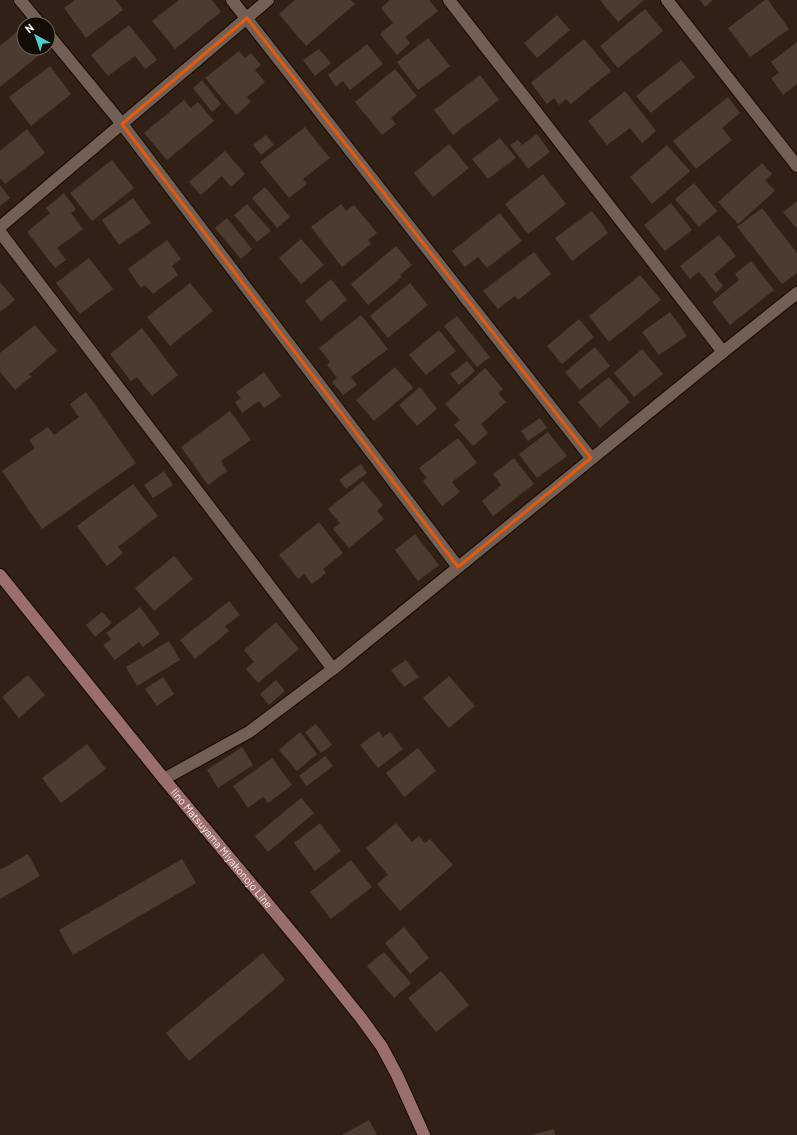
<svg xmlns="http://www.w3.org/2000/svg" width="797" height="1135" viewBox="0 0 797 1135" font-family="Barlow,sans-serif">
  <rect width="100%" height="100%" fill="#302016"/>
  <g fill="#4c3c2f">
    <path d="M75,0h41l7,10 -37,28 -22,-30z"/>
    <path d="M179,0h33l9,12 -46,37 -23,-28z"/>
    <path d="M295,0h56l4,4 -49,42 -27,-32z"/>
    <path d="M390,0h39l9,11 -33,26 5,6 -13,12 -17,-21 13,-11 -12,-15z"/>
    <path d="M600,0h44l-26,22z"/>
    <path d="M700,0h13l-8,7z"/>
    <path d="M765,0h3l21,29 -39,28 -22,-29z"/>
    <path d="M645,9l18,22 -45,37 -18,-22z"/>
    <path d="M557,15l13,15 -33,28 -13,-15z"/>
    <path d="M129,25l28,35 -12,9 -10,-13 -27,20 -17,-21z"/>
    <path d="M24,26v22h7l7,8 -38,31v-41z"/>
    <path d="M428,38l22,28 -32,24 -21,-28z"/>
    <path d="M584,39l27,32 -40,33 -5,-5 -7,6 -5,-7 -7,6 -16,-21z"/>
    <path d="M797,42v42l-14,11 -12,-17 8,-5 -8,-11z"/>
    <path d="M367,44l16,20 -33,26 -7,-9 -7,6 -8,-12z"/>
    <path d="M319,49l12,14 -16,13 -12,-16z"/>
    <path d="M239,51l6,7 6,-5 10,12 -6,5 10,12 -18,15 4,5 -15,13 -31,-37z"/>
    <path d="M681,60l14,17 -44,36 -15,-17z"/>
    <path d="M50,66l21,28 -40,32 -22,-29z"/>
    <path d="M395,69l22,27 -26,22 5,6 -14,11 -27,-33z"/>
    <path d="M480,75l19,25 -46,35 -19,-25z"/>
    <path d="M202,80l19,24 -9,8 -19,-24z"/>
    <path d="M625,91l31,40 -14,12 -12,-15 -23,17 -19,-24z"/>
    <path d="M728,97l12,16 -18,15 10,12 -36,29 -23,-28z"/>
    <path d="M184,100l7,8 7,-6 16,19 -47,39 -23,-27z"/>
    <path d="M305,127l25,31 -27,21 4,5 -18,14 -29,-36z"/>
    <path d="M27,129l18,24 -40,31 -5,-6v-27z"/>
    <path d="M537,134l13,18 -22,17 -18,-24 8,-5 4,5z"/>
    <path d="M266,135l8,10 -13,10 -8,-10z"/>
    <path d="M500,138l16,20 -28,21 -16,-20z"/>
    <path d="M449,144l20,24 -36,29 -19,-24z"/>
    <path d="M667,145l23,26 -38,33 -22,-27z"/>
    <path d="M225,151l20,23 -14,13 -9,-11 -21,19 -12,-13z"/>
    <path d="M112,160l22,28 -42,33 -22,-28z"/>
    <path d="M762,163l10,11 -7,6 10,11 -37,33 -20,-22z"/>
    <path d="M543,174l23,30 -38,30 -23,-30z"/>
    <path d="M694,183l23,28 -18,16 -24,-28z"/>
    <path d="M0,185l10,13 -10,8z"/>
    <path d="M265,187l25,30 -13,11 -25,-30z"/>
    <path d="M64,193l12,16 -5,4 12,16 -26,19 9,12 -11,8 -28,-36 23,-19 -4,-5z"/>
    <path d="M133,198l18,25 -32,22 -17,-25z"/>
    <path d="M797,201v26l-1,1 -13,-16z"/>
    <path d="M671,203l21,27 -27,21 -21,-26z"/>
    <path d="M247,204l24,27 -14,11 -23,-27z"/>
    <path d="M341,204l5,7 8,-6 23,28 -9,7 3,4 -29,23 -31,-40z"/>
    <path d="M762,208l35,45v20l-15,11 -45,-57z"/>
    <path d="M592,211l16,22 -36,28 -17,-23z"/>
    <path d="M500,213l22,28 -35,27 -9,-11 -13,10 -13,-16z"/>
    <path d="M227,218l25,31 -11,10 -26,-31z"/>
    <path d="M719,235l17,21 -22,18 9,12 -7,7 -17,-21 -9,7 -10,-13z"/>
    <path d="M301,239l23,26 -23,19 -22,-26z"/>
    <path d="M167,240l14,19 -9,7 6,9 -25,19 -8,-9 -4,3 -13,-19z"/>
    <path d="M396,246l16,19 -12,10 2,2 -34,28 -17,-21z"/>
    <path d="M534,252l17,22 -33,26 -3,-4 -17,13 -15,-18z"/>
    <path d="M89,258l24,31 -33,25 -24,-31z"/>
    <path d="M751,261l23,29 -44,35 -18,-23 27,-22 -4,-6z"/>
    <path d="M640,275l21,25 -52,42 -20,-26z"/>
    <path d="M331,279l16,21 -26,21 -16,-20z"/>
    <path d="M0,282l15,18 -15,12z"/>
    <path d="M190,283l23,28 -43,35 -23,-29z"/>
    <path d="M410,283l18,22 -40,33 -18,-22z"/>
    <path d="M670,312l17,24 -28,19 -17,-23z"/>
    <path d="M361,315l27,34 -37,28 6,8 -14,10 -11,-13 5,-4 -10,-13 3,-3 -11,-14z"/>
    <path d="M457,316l33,41 -13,10 -33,-41z"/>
    <path d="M579,319l15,18 -32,27 -15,-18z"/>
    <path d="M35,325l22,26 -29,24 4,1 -17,14 -15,-18v-19z"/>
    <path d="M142,328l36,47 -26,21 -15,-19 -6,4 -21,-27z"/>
    <path d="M439,330l17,21 -30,24 -17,-20z"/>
    <path d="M595,347l15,19 -30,24 -15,-18z"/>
    <path d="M642,349l21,25 -29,23 -20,-24z"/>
    <path d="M467,361l8,10 -16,14 -9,-11z"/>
    <path d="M395,367l18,21 -39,33 -18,-21z"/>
    <path d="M485,368l18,21 -5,4 8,9 -25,22 7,9 -15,13 -19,-21 6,-5 -15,-16z"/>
    <path d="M264,372l17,24 -17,12 -5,-7 -17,12 -7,-11 6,-4 -5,-6z"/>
    <path d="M609,377l21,25 -30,26 -22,-26z"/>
    <path d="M420,387l17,22 -20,17 -18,-21z"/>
    <path d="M86,392l50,71 -94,66 -40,-58 33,-23 -6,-8 19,-13 6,8 25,-18 -9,-13z"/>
    <path d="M230,411l21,29 -30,21 6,10 -19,14 -27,-38z"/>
    <path d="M540,418l7,10 -19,13 -7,-10z"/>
    <path d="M548,432l19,24 -30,22 -18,-24z"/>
    <path d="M458,438l19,25 -25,19 8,10 -18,14 -19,-25 4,-3 -8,-10z"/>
    <path d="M514,458l20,26 -41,32 -11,-15 19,-16 -8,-11z"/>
    <path d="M361,464l6,9 -21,16 -7,-9z"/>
    <path d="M164,471l9,14 -20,13 -9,-13z"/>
    <path d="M363,481l20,24 -6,6 7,8 -35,29 -16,-19 7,-6 -12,-14z"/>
    <path d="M133,484l25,32 -40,31 5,6 -16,13 -30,-40z"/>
    <path d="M319,522l24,31 -20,16 3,4 -14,11 -8,-10 -6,5 -19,-24z"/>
    <path d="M415,534l24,31 -21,16 -23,-31z"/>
    <path d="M174,556l19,23 -39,32 -19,-23z"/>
    <path d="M229,601l11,14 -15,11 4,5 -34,28 -15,-19z"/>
    <path d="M140,607l20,27 -17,13 -4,-5 -24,18 -12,-15 8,-6 -5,-6z"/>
    <path d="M102,612l10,11 -17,14 -9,-12z"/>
    <path d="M276,622l23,27 -41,34 -12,-14 8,-7 -10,-12z"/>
    <path d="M169,641l11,19 -43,26 -11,-19z"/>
    <path d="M406,660l13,17 -15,10 -13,-17z"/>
    <path d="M28,675l17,20 -26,23 -17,-21z"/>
    <path d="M449,676l26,30 -26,22 -26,-30z"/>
    <path d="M163,677l11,17 -17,12 -12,-17z"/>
    <path d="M276,680l9,11 -16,14 -9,-11z"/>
    <path d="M316,724l16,21 -11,8 -16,-21z"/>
    <path d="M379,731l4,6 7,-5 13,17 -25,19 -18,-23z"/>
    <path d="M300,732l17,22 -20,17 -18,-21z"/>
    <path d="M87,744l19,25 -45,34 -19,-25z"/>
    <path d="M242,747l11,18 -35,23 -11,-18z"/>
    <path d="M418,748l18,23 -32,26 -18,-24z"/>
    <path d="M325,756l8,10 -26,20 -8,-10z"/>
    <path d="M272,758l20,27 -24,18 -5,-6 -15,11 -15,-22z"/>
    <path d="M301,798l13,15 -46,39 -13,-16z"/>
    <path d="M320,823l21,28 -26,20 -21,-28z"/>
    <path d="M396,823l16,19 7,-6 6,7 5,-4 23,26 -53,46 -23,-27 11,-9 -22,-27z"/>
    <path d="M28,854l12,22 -40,23v-29z"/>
    <path d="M182,859l14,24 -123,72 -14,-25z"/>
    <path d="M351,860l21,27 -41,32 -21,-27z"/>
    <path d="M404,927l25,31 -19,16 -25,-31z"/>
    <path d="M384,952l27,31 -17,15 -27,-32z"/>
    <path d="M263,953l22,27 -96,81 -23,-28z"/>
    <path d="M441,971l28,34 -33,27 -28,-34z"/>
    <path d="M369,1120l8,15h-35z"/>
    <path d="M554,1129l1,6h-24z"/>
  </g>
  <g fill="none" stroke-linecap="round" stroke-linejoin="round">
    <g stroke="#170902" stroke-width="14">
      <g id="street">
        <path d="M20,0l20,24"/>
        <path d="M232,0l359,458"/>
        <path d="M449,0l274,352"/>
        <path d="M667,0l130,166"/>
        <path d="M48,34l74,90 336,443"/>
        <path d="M0,227l268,-227"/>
        <path d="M0,232l333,437"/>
        <path d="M164,779l85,-47 84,-63 390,-317 74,-59"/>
      </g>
    </g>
    <g stroke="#170902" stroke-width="14">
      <g id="secondary">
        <path id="s1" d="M0,575l164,204 144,173 53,66 21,29 15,28 27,60"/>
      </g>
    </g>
    <use href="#street" stroke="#736054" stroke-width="12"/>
    <use href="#secondary" stroke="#9a6e6b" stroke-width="12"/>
  </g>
  <path fill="none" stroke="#e8590c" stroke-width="3" stroke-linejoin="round" d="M247,18l344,440 -133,109 -336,-443z"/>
  <g text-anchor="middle" stroke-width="3" stroke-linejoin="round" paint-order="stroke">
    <g font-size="11" fill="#fcf1ea" stroke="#130c07">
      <text dy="4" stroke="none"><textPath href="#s1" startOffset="352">Iino Matsuyama Miyakonojo Line</textPath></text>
    </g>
  </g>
  <g transform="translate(36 36) rotate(320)"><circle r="19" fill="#130c07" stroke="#706862"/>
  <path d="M0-3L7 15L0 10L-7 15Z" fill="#52cdce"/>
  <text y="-6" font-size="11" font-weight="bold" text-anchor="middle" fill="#fcf1ea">N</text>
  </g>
</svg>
